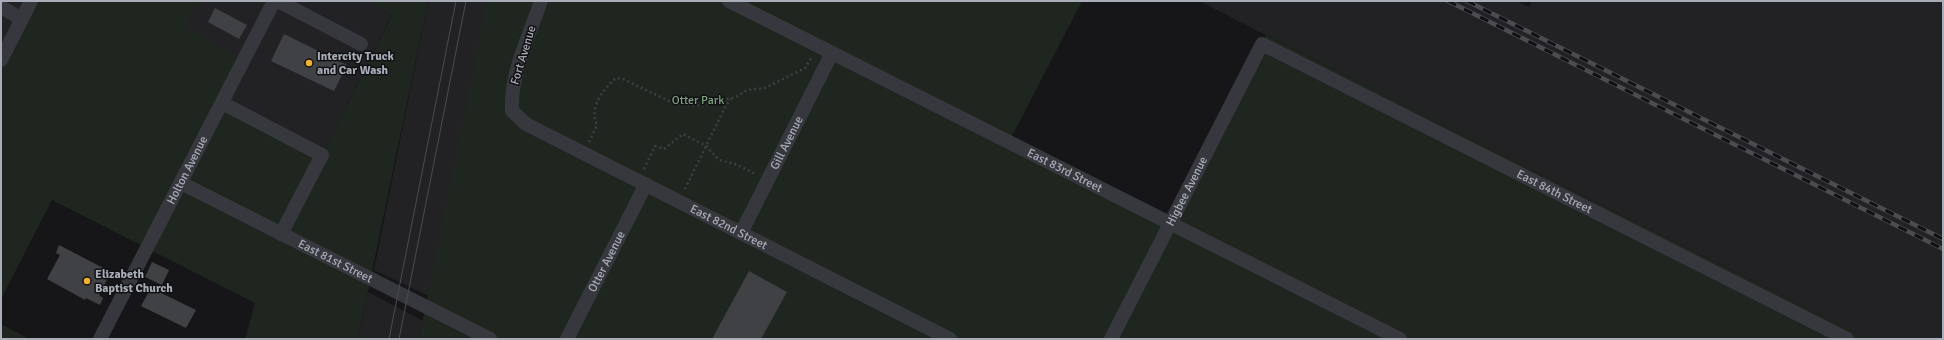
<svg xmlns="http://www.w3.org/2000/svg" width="1944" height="340" viewBox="0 0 1944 340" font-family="Signika,sans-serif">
  <rect width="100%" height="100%" fill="#161618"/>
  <g fill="#222225">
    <path d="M1,1h30l-23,45 -7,-4z"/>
    <path d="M198,1h168l26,13 -70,141 -100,-52 -37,-76z"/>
    <path d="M428,1h61l-58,296 -57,-27z"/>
    <path d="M1199,1h317l13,6 3,-6h411v338h-75z"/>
    <path d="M368,292l55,29 -4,18h-61z"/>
  </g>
  <g fill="#1e261f">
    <path d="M31,1h167l-13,26 59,33 -22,43 100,52 70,-140 -26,-14h62l-70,338h-113l10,-36 -203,-103 -51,99v-239z"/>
    <path d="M487,1h595l-73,141 161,81 96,-188 602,304h-1449z"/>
    <path d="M1,324l28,15h-28z"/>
  </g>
  <g fill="#404145">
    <path d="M215,8l32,17 -8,14 -31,-17z"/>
    <path d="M284,34l63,31 -13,26 -63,-30z"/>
    <path d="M59,245l52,27 -12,23 4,3 -3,7 -14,-7 -1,2 -38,-21 13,-24 -4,-2z"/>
    <path d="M152,262l17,8 -7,15 -17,-8z"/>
    <path d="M749,271l38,21 -26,47h-49z"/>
    <path d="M151,288l45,22 -10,18 -45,-22z"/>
  </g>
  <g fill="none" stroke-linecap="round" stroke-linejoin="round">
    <g stroke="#3d3f44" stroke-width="2.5" stroke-dasharray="2 3" stroke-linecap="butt">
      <path d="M589,142l8,-17c-9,-16 7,-37 19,-47l7,1 48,23 16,3h16l33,-8 11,-7 18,-2 40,-20 6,-10"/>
      <path d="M644,169l11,-23 9,3 19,-15 23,12 13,14 16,4 21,10"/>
      <path d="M685,189l40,-82 6,-8"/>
    </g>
    <g stroke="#37383d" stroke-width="14">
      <path d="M278,1l83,43"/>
      <path id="s1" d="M541,1c-12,35 -31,73 -29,110l14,13 424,215"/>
      <path id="s2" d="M729,1l671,338"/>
      <path d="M1,7l21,12"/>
      <path d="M1,60l30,-59"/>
      <path d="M222,103l100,52 -41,79"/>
      <path id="s3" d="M181,183l309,156"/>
      <path id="s4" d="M741,233l91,-180"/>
      <path id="s5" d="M100,339l174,-338"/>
      <path id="s6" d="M567,339l79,-155"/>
      <path id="s7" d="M1111,339l151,-295 585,295"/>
    </g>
    <g stroke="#4a4c52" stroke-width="1">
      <path d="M389,339l67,-338"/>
      <path d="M399,339l67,-338"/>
    </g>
    <g stroke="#4a4c52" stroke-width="4.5">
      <g id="rail">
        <path d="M1448,1l495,248"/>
        <path d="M1467,1l476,238"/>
      </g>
    </g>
    <use href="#rail" stroke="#111113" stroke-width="3" stroke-dasharray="9" stroke-linecap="butt"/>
  </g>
  <g fill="#f2b134" stroke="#111113" stroke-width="1.5">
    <circle cx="309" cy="63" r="4"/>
    <circle cx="87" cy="281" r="4"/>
  </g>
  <g text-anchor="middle" stroke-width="3" stroke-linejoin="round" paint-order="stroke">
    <g font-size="12" fill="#a8adb8" stroke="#111113">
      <text transform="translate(523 55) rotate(-73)" y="4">Fort Avenue</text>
      <text dy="4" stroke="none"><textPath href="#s4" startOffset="101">Gill Avenue</textPath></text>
      <text dy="4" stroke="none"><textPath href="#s5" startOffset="190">Holton Avenue</textPath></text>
      <text dy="4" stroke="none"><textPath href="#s2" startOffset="376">East 83rd Street</textPath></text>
      <text dy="4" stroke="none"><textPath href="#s7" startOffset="166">Higbee Avenue</textPath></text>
      <text dy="4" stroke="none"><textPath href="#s7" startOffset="659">East 84th Street</textPath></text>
      <text dy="4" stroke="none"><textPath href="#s1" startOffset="361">East 82nd Street</textPath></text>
      <text dy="4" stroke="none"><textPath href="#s3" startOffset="173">East 81st Street</textPath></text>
      <text dy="4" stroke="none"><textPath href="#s6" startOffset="87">Otter Avenue</textPath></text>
    </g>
    <g font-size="12" font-weight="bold" fill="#a8adb8" stroke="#111113" text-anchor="start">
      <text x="317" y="60">Intercity Truck<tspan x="317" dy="14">and Car Wash</tspan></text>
      <text x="95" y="278">Elizabeth<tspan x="95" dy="14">Baptist Church</tspan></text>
    </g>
    <g font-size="12" fill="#7fa381" stroke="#111113">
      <text x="698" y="104">Otter Park</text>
    </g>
  </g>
  <rect width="1944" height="340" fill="none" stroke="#a8adb8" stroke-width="4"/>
</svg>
